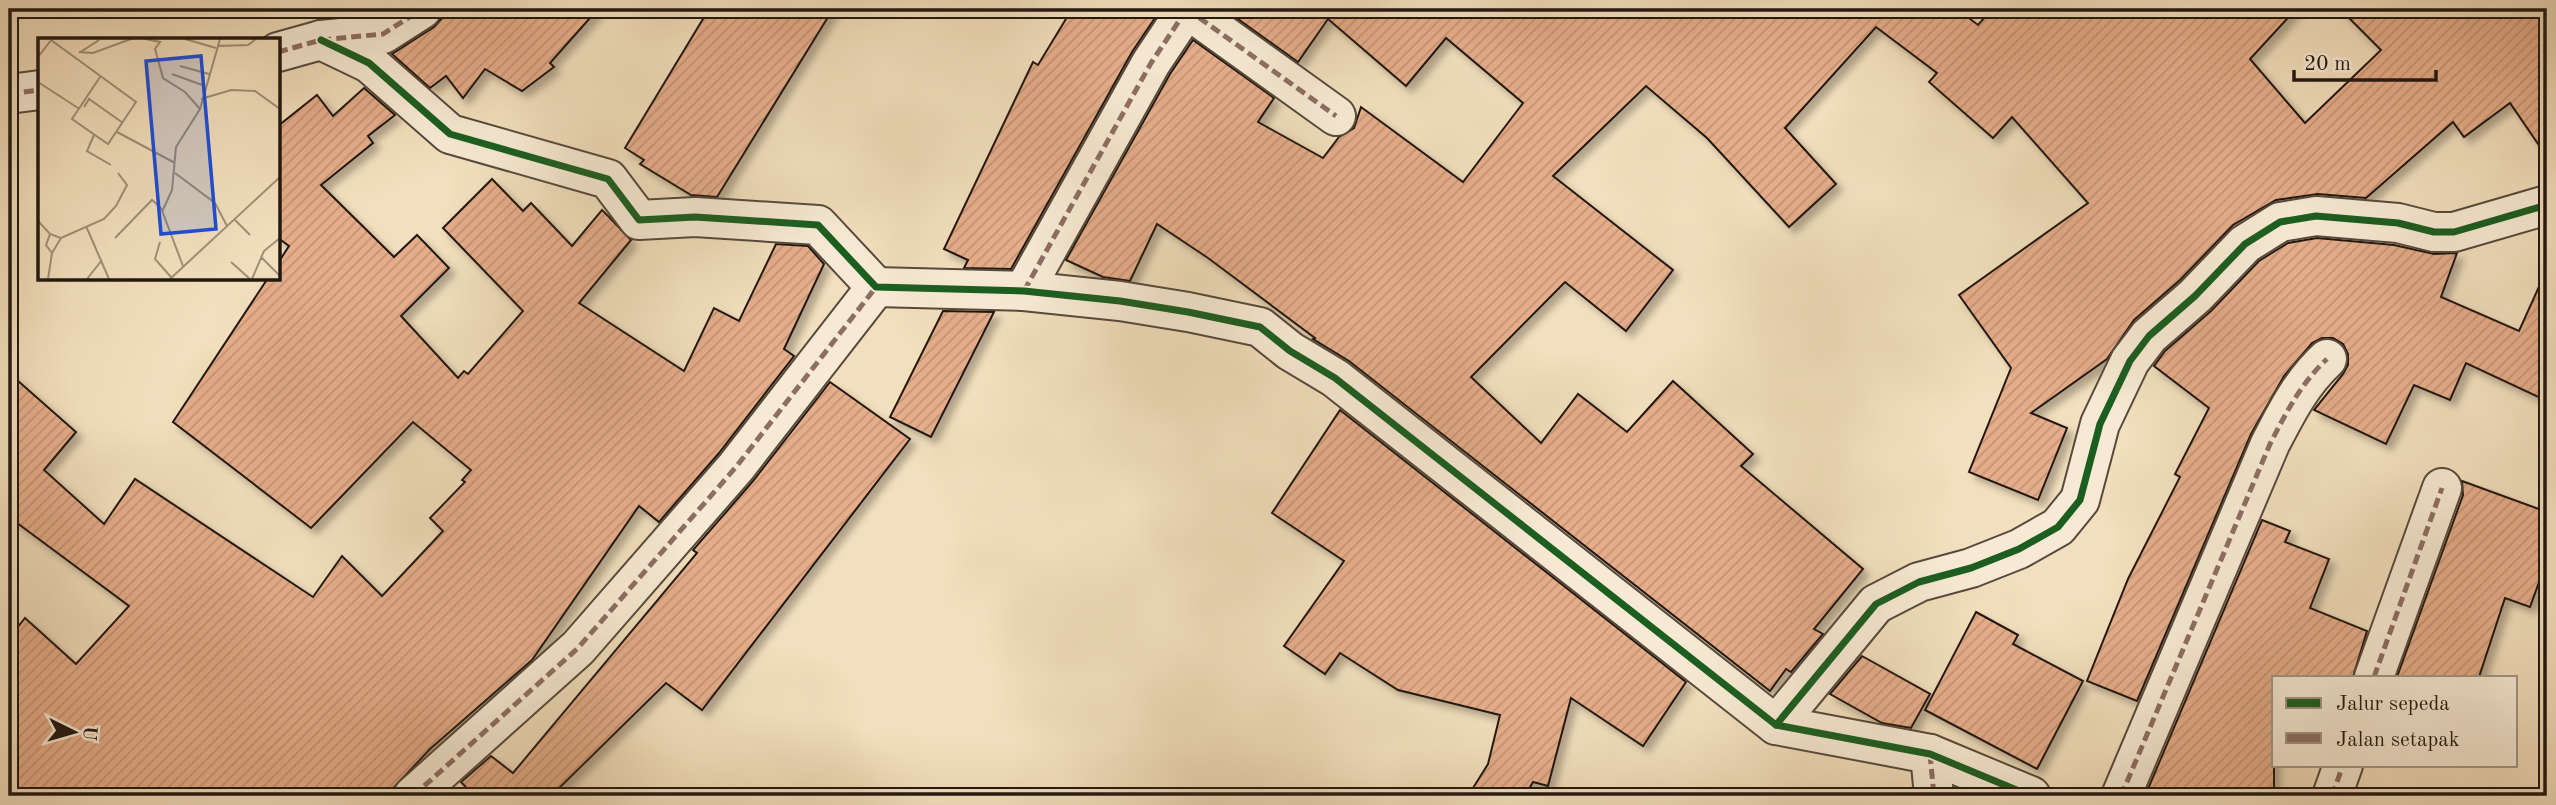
<svg xmlns="http://www.w3.org/2000/svg" width="2556" height="805" viewBox="0 0 2556 805" font-family="'Old Standard TT',serif">
  <defs>
    <pattern id="building-hatch" width="6" height="6" patternUnits="userSpaceOnUse" patternTransform="scale(1.75)"><rect width="6" height="6" fill="#e5ad8a"/><path d="M-1 1l2-2M0 6l6-6M5 7l2-2" fill="none" stroke="#c49476"/></pattern>
    <filter id="shadow"><feDropShadow dx="6" dy="6" stdDeviation="3.5" flood-color="#0004"/></filter>
  </defs>
  <rect width="100%" height="100%" fill="#f2dfbd"/>
  <filter id="stains"><feTurbulence type="fractalNoise" baseFrequency=".00286" numOctaves="4"/><feColorMatrix values="0 0 0 0 .2 0 0 0 0 .09 0 0 0 0 .02 0 0 0 .5 -.17"/></filter>
  <radialGradient id="worn" r=".72"><stop offset=".6" stop-color="#630" stop-opacity="0"/><stop offset="1" stop-color="#630" stop-opacity=".3"/></radialGradient>
  <g fill="url(#building-hatch)" stroke="#221811" stroke-width="2" filter="url(#shadow)">
    <path d="M450,9h148l-48,54 4,4 -32,24 -37,-22 -22,29 -17,-22 -16,12 -38,-34 42,-27z"/>
    <path d="M709,9h124l-116,188 -26,-2 -51,-31 4,-4 -19,-12z"/>
    <path d="M1072,9h89l-29,43 -121,217 -47,-1 4,-8 -24,-11 89,-187 5,3z"/>
    <path d="M1224,9h733l21,16 14,-16h304l-46,50 55,64 76,-73 -41,-41h207v148l-37,-54 -46,34 -11,-15 -87,76 -48,-4 -42,6 -43,25 -53,55 -46,40 -27,39 -76,54 36,15 -29,72 -69,-28 42,-104 -52,-73 129,-92 -76,-86 -19,21 -64,-56 8,-9 -61,-46 -91,101 51,56 -47,43 -82,-89 -61,-52 -93,90 120,94 -47,61 -61,-49 -94,95 70,66 37,-49 49,38 46,-51 80,73 -12,12 122,103 -49,60 9,5 -32,38 -5,-3 -16,22 -421,-330 -36,-22 2,-1 -107,-80 -51,-34 -27,57 -27,-4 -37,-17 104,-186 23,-34 81,58 -16,24 65,36 16,-21 15,-9 7,-21 102,75 60,-79 -77,-65 -40,48 -78,-67 -30,43z"/>
    <path d="M364,88l31,27 -27,21 5,7 -52,42 73,72 23,-22 32,33 -48,48 57,62 6,-7 4,3 55,-63 -80,-83 49,-49 31,32 8,-8 41,43 30,-36 7,7 22,23 -52,63 105,68 30,-63 25,13 37,-77 32,2 16,18 -40,85 10,7 -75,97 -60,69 -20,-16 -107,154 -102,89 -44,47h-377v-158l16,-20 51,46 53,-58 -120,-89v-144l67,59 -32,38 60,54 31,-45 178,118 29,-41 40,40 61,-65 -13,-13 35,-36 -3,-2 9,-10 -58,-48 -102,106 -138,-106 95,-144h10v-15l11,-17 -11,-8v-112l39,-31 16,21z"/>
    <path d="M2317,238l77,7 40,9 23,-1 -16,44 78,34 28,-62v132l-81,-38 -16,37 -36,-15 -28,59 -72,-34 29,-36 5,-9v-11l-5,-10 -10,-6h-11l-10,5 -28,33 -33,58 -114,267 -50,-20 41,-102 52,-102 -5,-3 34,-66 -55,-42 11,-15 46,-40 48,-50 29,-18z"/>
    <path d="M943,311l51,1 -63,125 -41,-20z"/>
    <path d="M830,382l80,57 -208,271 -36,-27 -115,113h-77l-13,-14 30,-26 22,17 184,-220 -4,-3 60,-69z"/>
    <path d="M1340,410l346,272 -43,64 -72,-48 -23,88 -15,-4 -8,14h-57l20,-32 12,-49 -102,-25 -58,-37 -15,21 -41,-28 60,-85 -72,-48z"/>
    <path d="M2462,481l85,31v48l-17,47 -25,-9 -26,79h-82l66,-182z"/>
    <path d="M2262,520l28,11 -5,11 44,17 -19,49 57,23 -14,46h-79v119h-129z"/>
    <path d="M1976,612l42,23 -5,9 70,37 -46,88 -112,-59z"/>
    <path d="M1862,656l68,38 -19,34 -29,-5 -52,-29z"/>
  </g>
  <g fill="none" stroke-linecap="round" stroke-linejoin="round">
    <g stroke="#564a3c" stroke-width="42">
      <g id="minor">
        <path d="M1187,9l149,107"/>
        <path d="M321,40l48,23 81,71 158,45 31,41 56,-3 123,8 58,62 148,4 96,10 68,11 72,15 30,24 45,27 441,347 154,29 101,42"/>
        <path d="M278,52l43,-12 62,-6 39,-25"/>
        <path d="M9,94l31,-4"/>
        <path d="M1024,291l127,-228 36,-54"/>
        <path d="M2374,677l68,-189"/>
        <path d="M1776,725l100,-121 43,-22 52,-14 48,-19 39,-22 22,-27 20,-76 30,-63 19,-25 46,-40 50,-52 35,-22 36,-6 82,7 36,9h20l93,-27"/>
        <path d="M1930,754l4,42"/>
        <path d="M413,796l165,-148 158,-181 140,-180"/>
        <path d="M2121,796l149,-352c16,-31 31,-61 57,-85"/>
        <path d="M2332,796l11,-31"/>
      </g>
    </g>
    <use href="#minor" stroke="#f7ead4" stroke-width="38"/>
    <g stroke="#8d6e63" stroke-width="5" stroke-dasharray="10 5" stroke-linecap="butt">
      <path d="M1187,9l149,107"/>
      <path d="M278,52l43,-12 62,-6 39,-25"/>
      <path d="M9,94l31,-4"/>
      <path d="M1024,291l127,-228 36,-54"/>
      <path d="M2374,677l68,-189"/>
      <path d="M1930,754l4,42"/>
      <path d="M413,796l165,-148 158,-181 140,-180"/>
      <path d="M2121,796l149,-352c16,-31 31,-61 57,-85"/>
      <path d="M2332,796l11,-31"/>
    </g>
    <g stroke="#f7ead4" stroke-width="11">
      <g id="cycleway">
        <path d="M321,40l48,23 81,71 158,45 31,41 56,-3 123,8 58,62 148,4 96,10 68,11 72,15 30,24 45,27 441,347 154,29 101,42"/>
        <path d="M1776,725l100,-121 43,-22 52,-14 48,-19 39,-22 22,-27 20,-76 30,-63 19,-25 46,-40 50,-52 35,-22 36,-6 82,7 36,9h20l93,-27"/>
      </g>
    </g>
    <use href="#cycleway" stroke="#1b5e20" stroke-width="7"/>
  </g>
  <g transform="translate(38 38)">
    <rect width="242" height="242" fill="#f2dfbd"/>
    <path fill="none" stroke="#9f8f78" stroke-width="2" d="M108,1l14,3 -5,7 8,29 22,14 15,17M147,1l31,9M13,2l85,62 -28,42 -36,-25 28,-42M179,8l31,-1 8,-6M41,14l14,1 38,-14M41,15l20,-13M0,19l14,-18M142,28l29,8M134,36l33,12M0,44l40,26M163,61l30,-9 24,1 25,18M46,69l5,-8 34,24M79,94l58,31M56,97l-7,16 24,14M137,135l40,30 12,23M124,174l10,-22 4,-43 24,-38 20,-70M196,181l16,16M0,183l12,13 11,4 -9,15 -4,26M48,188l23,53M12,196l-4,11 6,8M23,200l43,-19 12,-13 11,-21 -9,-12M77,200l37,-38 9,8 22,58M122,204l-5,17 16,18M223,219l19,19M193,224l19,17M49,241l15,-19M132,241l110,-102M214,241l12,-28 16,-13"/>
    <path fill="#1d4ed8" fill-opacity="0.15" stroke="#1d4ed8" stroke-width="3.5" d="M163,18l15,173 -55,5 -15,-173z"/>
    <rect width="242" height="242" fill="none" stroke="#221811" stroke-width="3.5"/>
  </g>
  <rect width="2556" height="805" fill="none" stroke="#f2dfbd" stroke-width="35"/>
  <rect x="10" y="10" width="2535" height="784" fill="none" stroke="#221811" stroke-width="3.5"/>
  <rect x="18" y="18" width="2521" height="770" fill="none" stroke="#221811" stroke-width="2"/>
  <rect x="2272" y="676" width="245" height="91" fill="#f7ead4" stroke="#a29686" stroke-width="2"/>
  <rect x="2286" y="698" width="35" height="10" fill="#1b5e20" stroke="#a29686" stroke-width="2"/>
  <text x="2336" y="710" font-size="21" fill="#221811">Jalur sepeda</text>
  <rect x="2286" y="733" width="35" height="10" fill="#8d6e63" stroke="#a29686" stroke-width="2"/>
  <text x="2336" y="746" font-size="21" fill="#221811">Jalan setapak</text>
  <g transform="translate(74 732) rotate(95)" stroke="#f7ead4" stroke-width="5" paint-order="stroke">
  <path d="M0-5L12 26L0 18L-12 26Z" fill="#221811"/>
  <text y="-10" font-size="19" font-weight="bold" text-anchor="middle" fill="#221811">U</text>
  </g>
  <path d="M2294 70v10h142v-10" fill="none" stroke="#221811" stroke-width="3.5"/>
  <text x="2304" y="70" font-size="21" fill="#221811" stroke="#f7ead4" stroke-width="5" paint-order="stroke">20 m</text>
  <rect width="100%" height="100%" filter="url(#stains)"/>
  <rect width="100%" height="100%" fill="url(#worn)"/>
</svg>
